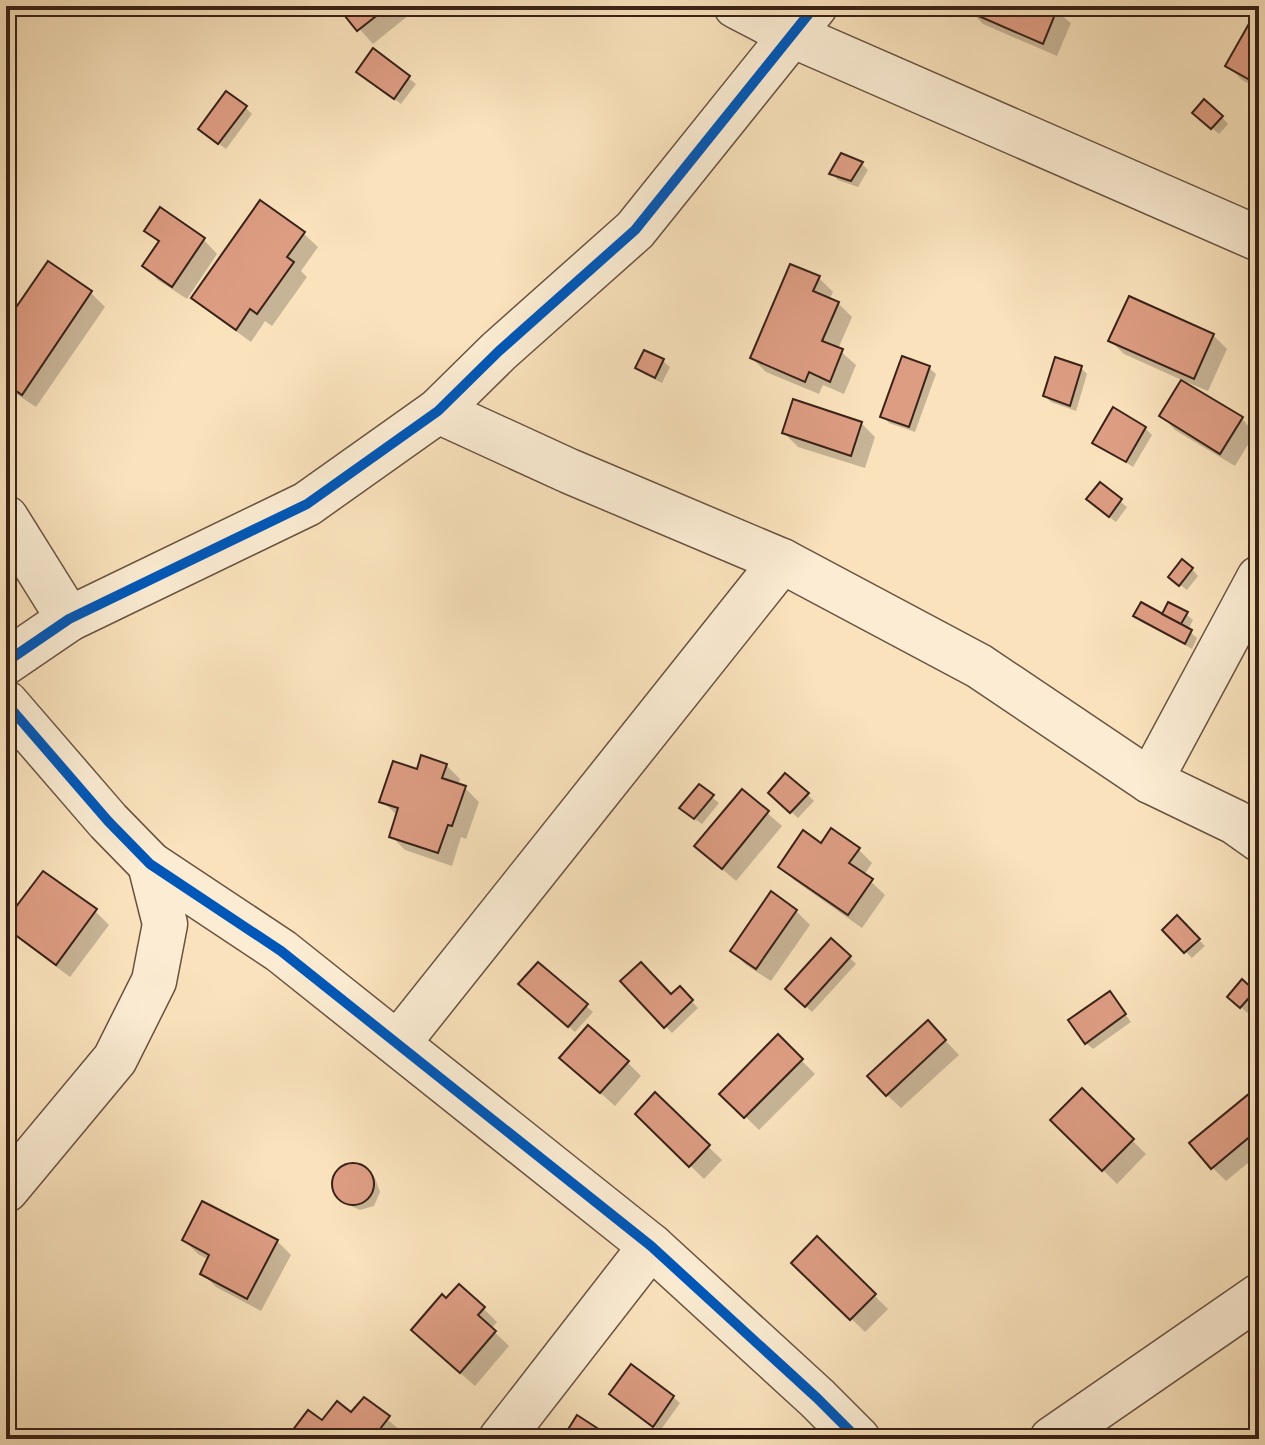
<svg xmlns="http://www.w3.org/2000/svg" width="1265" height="1445" viewBox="0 0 1265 1445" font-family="Alegreya,serif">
  <rect width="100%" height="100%" fill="#f9e2bc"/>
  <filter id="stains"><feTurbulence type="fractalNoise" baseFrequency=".0025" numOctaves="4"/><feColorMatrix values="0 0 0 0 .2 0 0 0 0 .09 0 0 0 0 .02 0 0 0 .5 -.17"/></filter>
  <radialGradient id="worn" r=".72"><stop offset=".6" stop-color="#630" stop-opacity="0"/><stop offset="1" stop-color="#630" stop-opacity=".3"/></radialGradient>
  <g fill="#0003">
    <path d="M339,6h62l8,9 -36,29z"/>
    <path d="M971,6h79l21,17 -14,33 -74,-32 -13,-14z"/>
    <path d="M1259,8v81l-17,-9 -14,-14z"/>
    <path d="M373,51l43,33 -15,20 -36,-26z"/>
    <path d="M246,108l6,6 -26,35 -19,-14z"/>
    <path d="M1222,117l6,7 -9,10 -18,-15z"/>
    <path d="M862,164l6,6 -10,17 -20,-7 -6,-6z"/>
    <path d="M261,203l43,31 14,13 -17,24 6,6 -35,49 -7,-5 -14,21 -43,-31 -14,-13z"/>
    <path d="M147,230l57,10 13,14 -30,45 -29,-19 -14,-14 16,-23z"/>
    <path d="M48,264l43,29 14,14 -69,100 -30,-20v-62z"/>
    <path d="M819,278l14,14 -4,8 9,3 14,14 -14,32 18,16 -12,29 -21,-9 -4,9 -53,-22 -14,-14z"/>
    <path d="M1213,335l14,14 -19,42 -24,-10 -1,2 59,36 13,14 -20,33 -60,-36 -13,-14 22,-35 -60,-27 -13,-13z"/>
    <path d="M645,352l18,9 7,6 -8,16 -18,-9 -6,-6z"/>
    <path d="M929,368l7,6 -21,58 -26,-9 -7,-7z"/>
    <path d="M1081,368l6,6 -11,37 -25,-9 -6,-6z"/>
    <path d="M861,423l14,14 -10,31 -67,-21 -14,-14z"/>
    <path d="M1145,428l7,7 -19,32 -38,-25z"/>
    <path d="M1100,485l27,22 -11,15 -21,-16z"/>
    <path d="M1192,569l6,7 -11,14 -10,-7z"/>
    <path d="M1186,614l7,6 -5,10 9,8 -5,11 -50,-27 -6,-6z"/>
    <path d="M446,765l14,14 -2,7 7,2 14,14 -13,37 -5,-2 -9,29 -47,-16 -14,-14 7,-20 -16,-15 36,-29z"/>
    <path d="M699,787l20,16 -17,21 -14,-10z"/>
    <path d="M742,791l40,35 -46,55 -40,-35z"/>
    <path d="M770,793l37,1 7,7 -16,17z"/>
    <path d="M822,846l36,3 14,14 -8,12 21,20 -23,33 -68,-48 -14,-14z"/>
    <path d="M95,911l14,14 -39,52 -51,-38 -13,-13v-2z"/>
    <path d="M796,911l14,14 -39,56 -25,-16 -13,-14z"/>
    <path d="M1177,917l28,29 -13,12 -28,-28z"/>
    <path d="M849,957l7,7 -44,48 -18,-16z"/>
    <path d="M623,982l48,15 9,-8 18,19 -26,25z"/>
    <path d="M1242,982l17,17 -12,14 -17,-17z"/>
    <path d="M527,990l59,16 7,6 -18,20z"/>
    <path d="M1110,994l21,28 -38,27 -7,-6z"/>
    <path d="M778,1037l37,37 -56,56 -37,-36z"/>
    <path d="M942,1037l17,18 -58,53 -14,-13z"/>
    <path d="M627,1062l14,14 -26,30 -39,-35z"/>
    <path d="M1082,1091l64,63 -29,30 -64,-64z"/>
    <path d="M655,1095l67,65 -18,19 -67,-65z"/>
    <path d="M1259,1104v50l-33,27 -14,-14z"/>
    <path d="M354,1165l13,6 8,7 5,14 -6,14 -14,4 -14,-6 -7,-7 -5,-14 6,-14z"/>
    <path d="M817,1239l71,70 -23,23 -71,-69z"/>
    <path d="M184,1240l93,1 14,14 -30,56 -45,-24 -14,-14 7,-13 -11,-6z"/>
    <path d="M446,1300l37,8 14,14 -6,7 18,17 -34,40 -48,-42z"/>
    <path d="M611,1394l62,3 7,6 -20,28z"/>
    <path d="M364,1399l38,33 -5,7h-109l34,-16 29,-8z"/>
  </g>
  <g fill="#dd9d83" stroke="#392217" stroke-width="2">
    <path d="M337,6h52l-32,25z"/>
    <path d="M969,6h86l3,1 -15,37 -76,-33z"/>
    <path d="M1259,6v75l-2,3 -32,-18z"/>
    <path d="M373,48l37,28 -16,23 -38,-27z"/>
    <path d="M226,91l21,15 -29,38 -20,-15z"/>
    <path d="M1204,99l19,17 -12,13 -19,-16z"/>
    <path d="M841,153l22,9 -12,19 -22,-7z"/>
    <path d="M260,200l45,32 -18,25 7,5 -37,52 -7,-5 -14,21 -45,-32z"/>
    <path d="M160,207l45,31 -33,49 -30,-21 17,-25 -15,-10z"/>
    <path d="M48,261l44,30 -70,104 -16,-11v-62z"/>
    <path d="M790,264l30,12 -7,15 26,11 -17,39 21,8 -13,33 -21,-10 -4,10 -55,-24z"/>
    <path d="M1129,296l85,38 -20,45 -86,-38z"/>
    <path d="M644,350l20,9 -9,19 -20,-10z"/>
    <path d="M902,356l28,10 -21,61 -29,-10z"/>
    <path d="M1055,357l27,9 -12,40 -27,-10z"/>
    <path d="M1181,380l62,37 -23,37 -61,-38z"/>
    <path d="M793,399l69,23 -11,34 -69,-23z"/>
    <path d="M1113,407l33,20 -20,35 -34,-19z"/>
    <path d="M1100,482l22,17 -13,18 -23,-18z"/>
    <path d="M1182,559l11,9 -14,18 -11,-9z"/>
    <path d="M1141,602l51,28 -7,14 -52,-28z"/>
    <path d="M1168,602l20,10 -7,12 -19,-10z"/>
    <path d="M421,755l26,9 -5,14 24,8 -14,40 -4,-1 -10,28 -49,-16 9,-29 -19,-6 14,-41 24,8z"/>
    <path d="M785,773l24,20 -19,20 -22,-20z"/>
    <path d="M699,784l15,11 -20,24 -15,-11z"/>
    <path d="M742,789l27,22 -47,58 -28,-23z"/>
    <path d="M831,828l29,20 -11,15 24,16 -25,36 -70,-48 25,-37 18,13z"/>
    <path d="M43,871l54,38 -41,56 -50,-37v-8z"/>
    <path d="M771,891l26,19 -41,59 -26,-18z"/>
    <path d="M1177,915l23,24 -16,14 -22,-23z"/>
    <path d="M831,938l20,18 -46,51 -20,-18z"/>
    <path d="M538,962l50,42 -20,23 -50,-43z"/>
    <path d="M641,962l30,32 9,-8 13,14 -29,28 -44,-47z"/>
    <path d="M1242,979l13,12 -15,17 -13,-11z"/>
    <path d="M1110,991l16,23 -41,30 -17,-24z"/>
    <path d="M928,1020l18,20 -60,56 -19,-20z"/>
    <path d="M588,1025l41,36 -29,32 -41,-35z"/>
    <path d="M778,1034l25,25 -59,59 -25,-24z"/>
    <path d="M1082,1088l52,51 -32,32 -52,-51z"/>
    <path d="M655,1092l55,53 -21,22 -54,-53z"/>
    <path d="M1250,1093l9,10v26l-48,40 -22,-26z"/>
    <circle cx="353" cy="1184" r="21"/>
    <path d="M202,1201l76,39 -31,59 -47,-25 9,-19 -27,-15z"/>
    <path d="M817,1236l59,58 -26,26 -59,-57z"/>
    <path d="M459,1284l26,23 -7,8 18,16 -36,42 -49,-43 31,-36 4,4z"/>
    <path d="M631,1364l43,32 -21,31 -44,-33z"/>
    <path d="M364,1397l26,19 -10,13 13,10h-107l22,-29 14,10 15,-19 14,11z"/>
    <path d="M577,1415l37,24h-52z"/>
  </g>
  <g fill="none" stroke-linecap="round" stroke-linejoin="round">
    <g stroke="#695240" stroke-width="47">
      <g id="street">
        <path d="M736,6l56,29 467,204"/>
        <path d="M438,411l131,60 213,90 197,105 171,115 85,41 24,17"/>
        <path d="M6,518l63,101"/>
        <path d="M6,662l63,-43 238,-115 131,-93 61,-60 136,-121 180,-224"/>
        <path d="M6,703l102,118 42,43 131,87 370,295 166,152 41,41"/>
        <path d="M1150,781l109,-203"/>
        <path d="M398,1043l384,-482"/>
        <path d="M6,1190l109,-131 39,-78 11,-57 -15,-60"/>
        <path d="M501,1439l150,-193"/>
        <path d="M1052,1439l207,-143"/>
      </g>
    </g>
    <use href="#street" stroke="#fbecd3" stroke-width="44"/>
    <g stroke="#fbecd3" stroke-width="15">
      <g id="cycleway">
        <path d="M6,662l63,-43 238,-115 131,-93 61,-60 136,-121 180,-224"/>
        <path d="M6,703l102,118 42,43 131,87 370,295 166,152 41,41"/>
      </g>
    </g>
    <use href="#cycleway" stroke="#0057b8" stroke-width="10"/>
  </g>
  <rect width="1265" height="1445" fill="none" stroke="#f9e2bc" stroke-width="32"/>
  <rect x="8" y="8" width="1249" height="1429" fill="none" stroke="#392217" stroke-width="4"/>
  <rect x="16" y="16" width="1233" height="1413" fill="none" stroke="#392217" stroke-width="2"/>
  <rect width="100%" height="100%" filter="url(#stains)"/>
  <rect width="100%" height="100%" fill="url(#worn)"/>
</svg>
